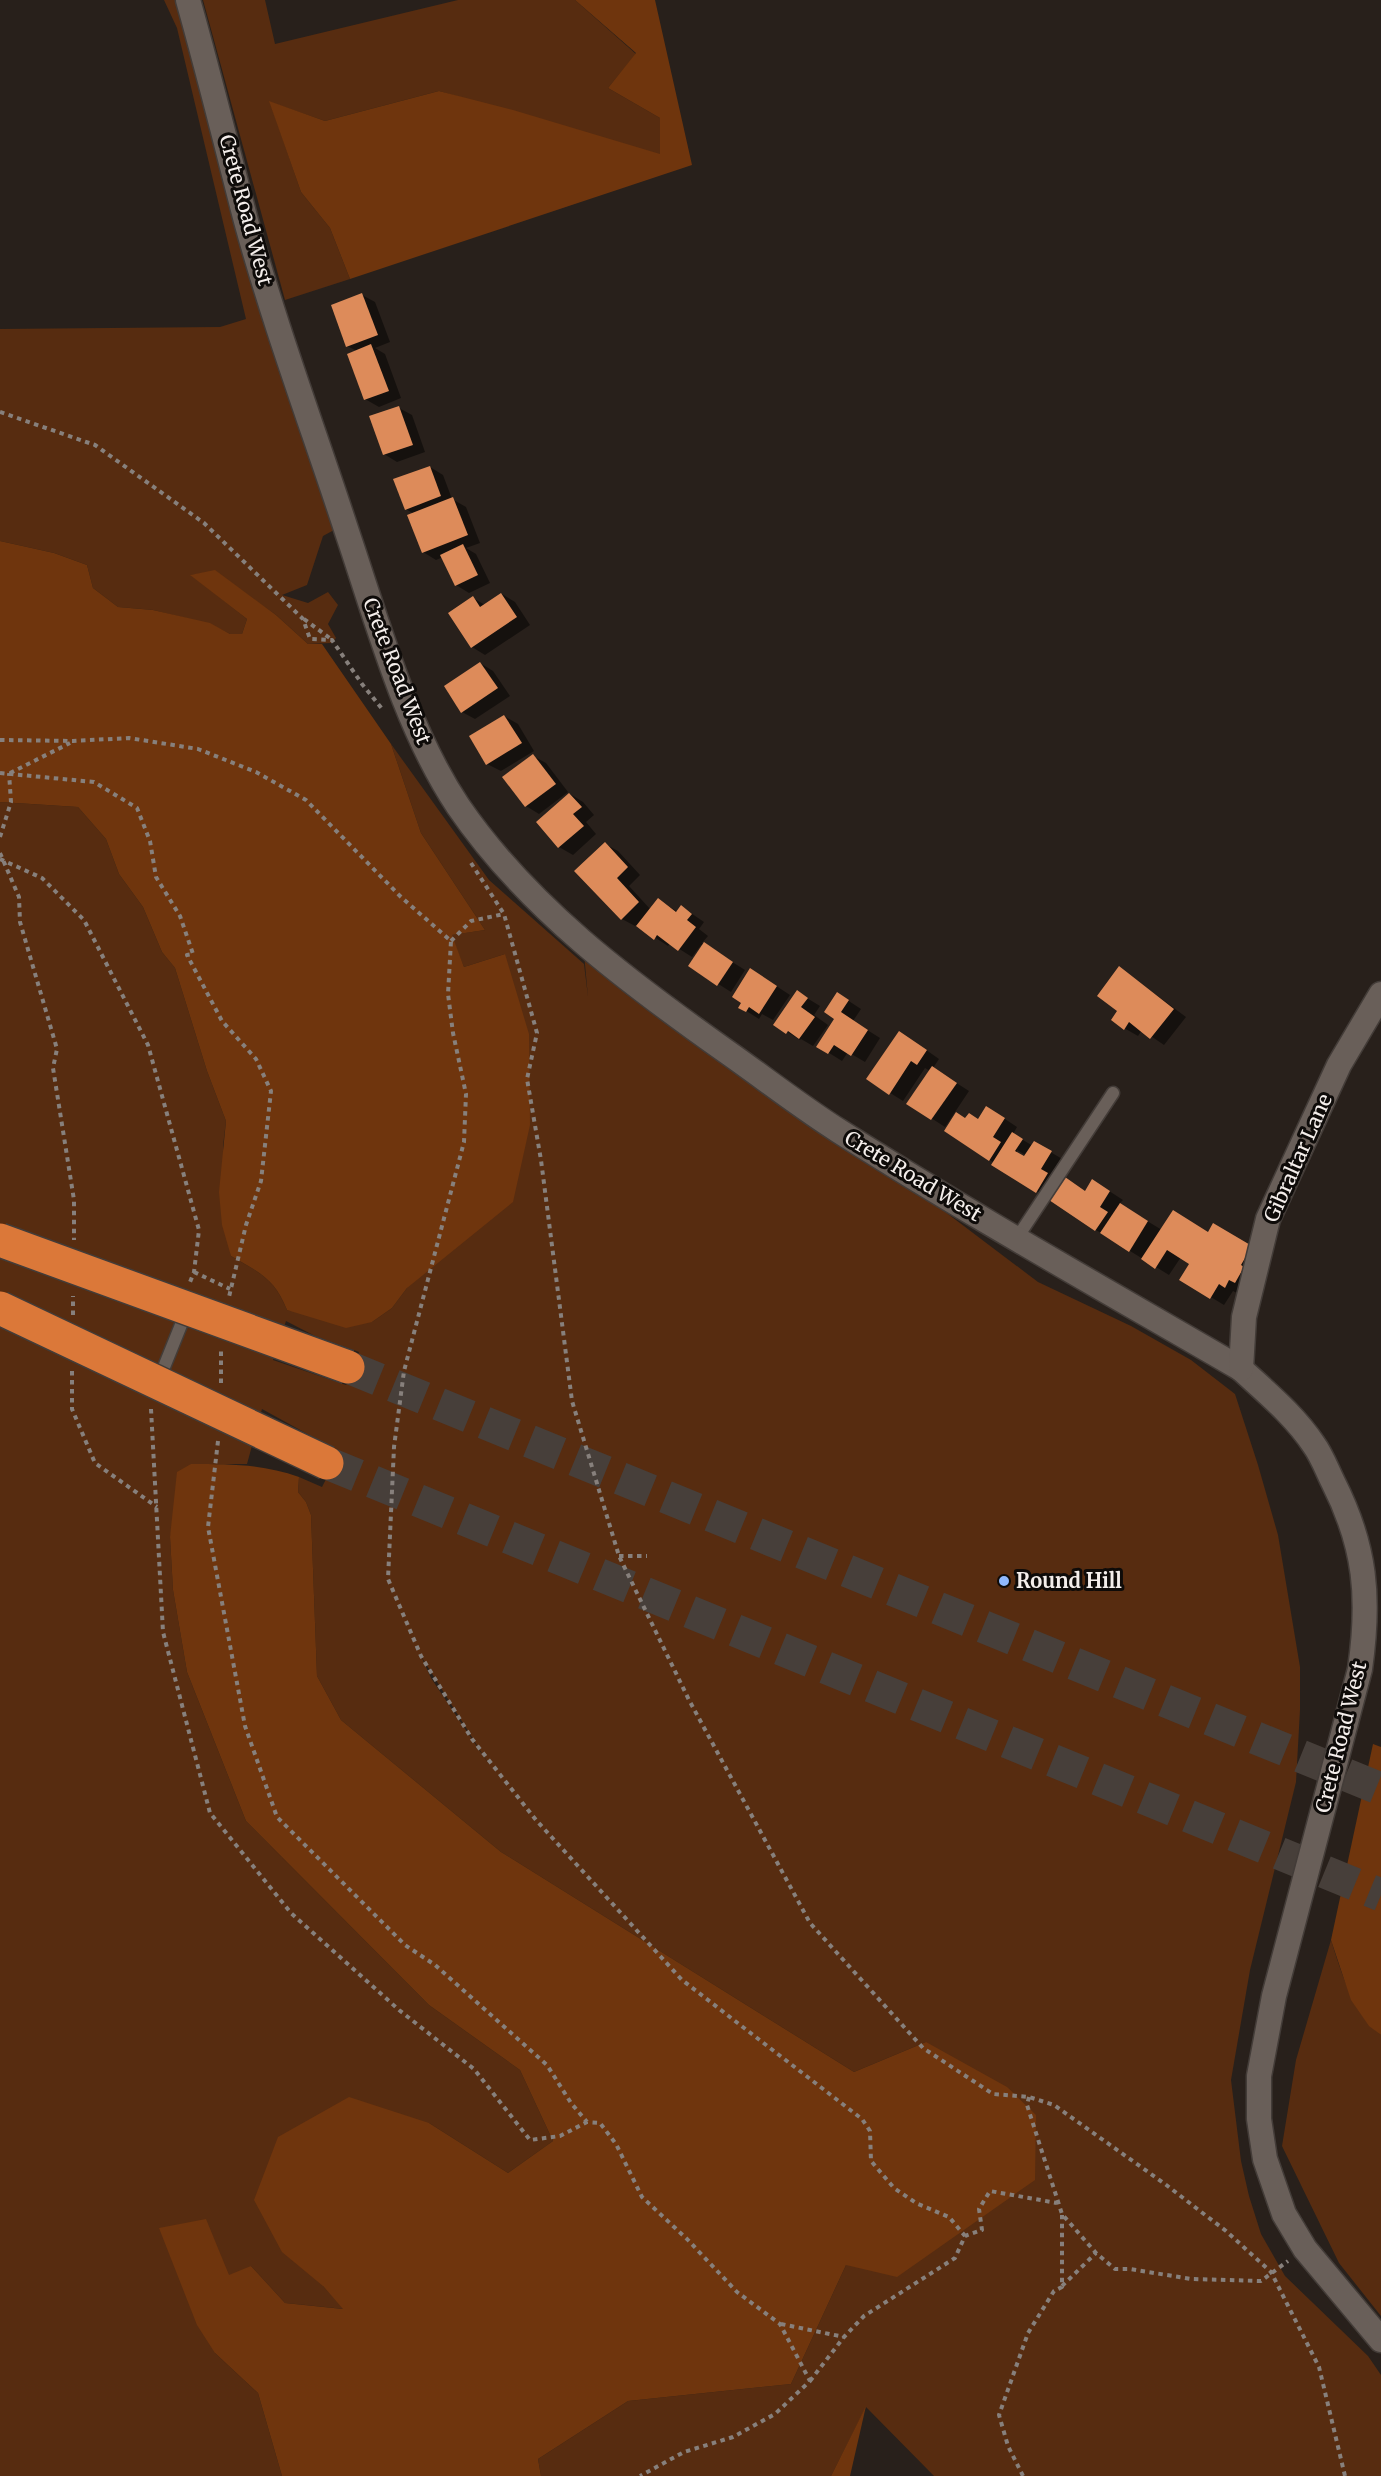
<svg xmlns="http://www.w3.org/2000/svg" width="1381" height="2476" viewBox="0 0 1381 2476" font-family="Merriweather,serif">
  <rect width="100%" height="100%" fill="#28201b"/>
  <g fill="#572c10" fill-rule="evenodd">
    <path d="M164,0h14l156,530 -11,6 -16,49 -25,10 26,8 20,-11 10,13 -10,19 8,14 -5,5 -23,1 -32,-29 -61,-44 -24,4 56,44 -5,15h-12l-20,-10 -57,-14 -35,-3 -25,-19 -6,-23 -33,-12 -54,-12v-212l220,-2 26,-8 -69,-291z"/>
    <path d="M203,0h62l10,44 183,-44h117l61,54 -28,34 52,30 1,37 -222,-64 -114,30 -55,-19 31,90 29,36 20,51 -65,21z"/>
    <path d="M391,744l98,136 95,84 4,33 -4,-44 327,233 127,96 93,44 60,34 44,34 23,71 20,70 22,132v43l-4,72 -46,188 -19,110 10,81 8,35 12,38 24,42 83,80 13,19v101h-447l-68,-69 -35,69h-290l-3,-17 90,-58 163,-17 55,-119 80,-223 -72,30 -353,-220 -160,-132 -24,-44 -6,-161 -5,-13 -8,-10 1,-15 23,10 18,-35 -78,-43 -15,55h-56l-21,73 3,53 14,82 59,149 183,184 91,65 33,71 -45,32 -79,-50 -106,163 21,23 -59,-6 -34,-37 -36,87 43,40 24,83h-282v-1674l78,5 28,32 13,35 24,33 19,45 13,16 32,103 19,50 -3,25 8,110c28,16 44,23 56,54l85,12 20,-14 15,-20 98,-334 -41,13 -13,-32 34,-5 -64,-97zM286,1321l29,15 44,16 -9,29 -4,4 -73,-25zM421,1656l69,110 -59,-88z"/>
    <path d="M1331,1940c10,32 22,73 50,95v281l-42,-53 -57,-117 14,-86z"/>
  </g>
  <g fill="#6f350d">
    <path d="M575,0h80l37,165 -342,114 -20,-51 -29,-36 -32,-91 56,20 114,-30 74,19 147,44v-36l-52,-30 28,-35z"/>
    <path d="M0,541l54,12 33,12 6,23 25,19 35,3 57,13 20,11h12l5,-15 -57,-44 25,-5 61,45 32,29h14l69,100 30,89 64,97 -33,5 12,32 41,-13 24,80 1,91 -17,77 -106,86 -15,20 -20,14 -26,6 -59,-18c-12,-31 -28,-38 -56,-54l-9,-31 -3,-33 7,-71 -19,-50 -32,-103 -13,-16 -19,-45 -24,-33 -13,-35 -28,-32 -78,-5z"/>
    <path d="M191,1464c38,0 72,0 108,13l-1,15 8,10 5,13 6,161 24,44 160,132 353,220 72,-30 81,45 29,28 -1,65 -138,97 -51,-12 -55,119 -163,17 -90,58 3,17h-259l-24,-83 -43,-40 -18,-28 -38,-97 47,-9 23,56 22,-9 34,37 58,6 -20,-23 -41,-34 -28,-52 24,-63 71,-40 80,26 79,50 45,-32 -33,-71 -91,-65 -183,-184 -59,-149 -14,-82 -3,-53 7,-65z"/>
    <path d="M1373,1744l8,3v288l-12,-9 -18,-26 -20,-60z"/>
    <path d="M866,2406l-16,70h-19z"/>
  </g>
  <g fill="#0007" fill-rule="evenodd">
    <path d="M362,295l13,7 15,40 -15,6 10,6 16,44 -22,9 -14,-8 -8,-48 -10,-5z"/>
    <path d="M399,408l13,7 13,37 -28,10 -13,-8z"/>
    <path d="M430,467l13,8 9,24 14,8 14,36 -14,5 10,6 14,29 -21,10 -13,-8 -13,-28 -7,3 -13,-8 -9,-38 -8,-5z"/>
    <path d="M502,594l13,8 15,23 -45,30 -13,-8 1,-49 12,7z"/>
    <path d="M480,663l13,8 17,25 -35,23 -13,-7z"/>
    <path d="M504,716l14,8 16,27 -33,20 -14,-7z"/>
    <path d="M533,756l13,7 22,29 -29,22 -13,-8z"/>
    <path d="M570,794l13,8 11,13 -8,7 10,12 -23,21 -14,-8 -21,-25z"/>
    <path d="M605,844l13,7 22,24 -11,11 22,24 7,-10 20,12 4,-5 22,15 -5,7 9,7 -6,7 43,27 -14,22 -41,-26 13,-20 -2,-1 -9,12 -22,-14 -2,3 -32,-21 -1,1 -13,-7z"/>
    <path d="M1120,968l66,49 -22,28 -22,-15 -4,6 -14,-8 -5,-17z"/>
    <path d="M764,978l26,17 -17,25 -11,-6 -3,5 -19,-12z"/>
    <path d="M797,992l23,14 -6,9 14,10 -15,21 -12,-7 -1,1 -25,-16z"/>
    <path d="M838,994l23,15 -8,12 27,17 -15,24 -17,-10 -6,9 -24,-15 18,-28z"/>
    <path d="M912,1040l27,19 -6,9 36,23 -24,36 -37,-24 22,-32 -5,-3 -22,33 -35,-22z"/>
    <path d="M999,1115l18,12 -4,7 20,12 2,-3 29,17 -11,17 9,6 24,9 20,-3 17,11 -4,4 43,26 47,4 55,21 -25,39 -6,-3 -9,14 -43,-26 10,-15 -10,-7 -12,18 -73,-45 -150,-99 20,-12 12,1zM1017,1150l15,9 -2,2 -13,-7z"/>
  </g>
  <g fill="#dd8b5a">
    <path d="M362,293l16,42 -32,12 -15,-42z"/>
    <path d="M371,344l18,47 -25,9 -17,-46z"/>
    <path d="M399,406l14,39 -30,10 -14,-39z"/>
    <path d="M430,466l11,30 -36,14 -12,-31z"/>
    <path d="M453,497l15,38 -46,18 -15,-38z"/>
    <path d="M463,544l15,31 -23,11 -15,-31z"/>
    <path d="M501,593l16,24 -46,31 -23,-35 25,-17 7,11z"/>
    <path d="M480,662l18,26 -37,25 -17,-27z"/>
    <path d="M504,715l18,28 -36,22 -17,-29z"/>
    <path d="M533,754l23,30 -31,23 -23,-30z"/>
    <path d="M569,793l13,14 -9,7 11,12 -26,22 -22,-26z"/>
    <path d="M605,842l23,25 -11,11 22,24 -18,18 -47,-49z"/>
    <path d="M658,898l18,14 5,-7 11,9 -5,6 9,7 -18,24 -21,-16 -3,5 -18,-14z"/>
    <path d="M704,942l29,20 -16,24 -29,-20z"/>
    <path d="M1119,966l55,43 -24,30 -21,-17 -5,8 -13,-10 6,-9 -20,-15z"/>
    <path d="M750,968l27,18 -18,28 -10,-7 -3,5 -8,-4 3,-5 -9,-6z"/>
    <path d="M797,990l11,8 -7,9 14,10 -16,22 -11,-8 -2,3 -13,-9z"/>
    <path d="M837,992l12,8 -8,12 27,18 -17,26 -17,-11 -6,9 -12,-7 18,-28 -10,-7z"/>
    <path d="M899,1031l28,19 -10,15 -6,-4 -22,34 -23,-16z"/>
    <path d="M932,1066l25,17 -26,37 -25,-16z"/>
    <path d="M986,1106l19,12 -12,19 8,5 -12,19 -45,-30 12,-19 9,6 4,-5 9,6z"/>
    <path d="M1012,1132l11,7 -8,12 9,5 10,-15 18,10 -11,18 7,4 -12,20 -45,-28z"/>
    <path d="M1065,1177l20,14 7,-12 18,12 -10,16 8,5 -13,19 -46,-31z"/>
    <path d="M1120,1203l28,18 -19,31 -29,-19z"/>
    <path d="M1173,1210l35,22 5,-9 39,23 -11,19 3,2 -9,16 -6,-3 -4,8 -6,-4 -9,15 -31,-19 10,-16 -22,-14 -12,19 -14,-10z"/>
  </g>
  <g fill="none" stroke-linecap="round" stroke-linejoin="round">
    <g stroke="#473f3a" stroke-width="33" stroke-dasharray="33 16" stroke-linecap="butt">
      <path d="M348,1367l1033,422"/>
      <path d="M327,1463l1054,432"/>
    </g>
    <g stroke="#433c38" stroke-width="15">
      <g id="lane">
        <path d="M1017,1238l96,-145"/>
        <path d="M158,1382l29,-72"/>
      </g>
    </g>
    <g stroke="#433c38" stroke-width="27">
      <g id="street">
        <path d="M188,0c21,74 39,148 58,221 29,106 68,210 102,314 30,89 58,193 110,271 69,101 170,176 269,246 37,26 74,55 112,79 132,84 268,160 402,238 26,24 54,47 73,76 8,11 13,25 19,37 33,65 37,116 27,187l-86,327 -15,80v43l6,40 19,55 21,35 76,91"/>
        <path d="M1241,1369l3,-52 24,-98 71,-154 42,-71"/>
      </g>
    </g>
    <g stroke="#87807c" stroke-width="4" stroke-dasharray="4.5 4.5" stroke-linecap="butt">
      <path d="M0,412l95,33 109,78 99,96 7,20 22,1 30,44 21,26"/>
      <path d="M304,619l27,20"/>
      <path d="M0,740l73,1 56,-3 69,11 58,23 50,28 95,97 50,44 -3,53 5,39 13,61 -2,48 -60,229 -10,76 -6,132 33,77 51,83 64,81 146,160 180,139 8,12 1,30 23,27 22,15 33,14 16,19"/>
      <path d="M0,773l94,9 43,26 13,33 6,36 24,39 13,38 -6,1 35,66 34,38 15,32 -10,90 -15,44 -17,72"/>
      <path d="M10,773l60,-30"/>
      <path d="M0,837l11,-35 -2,-29"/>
      <path d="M0,853l19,44 1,25 37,127 -4,19 21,132v40"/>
      <path d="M0,859l42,19 42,42 64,125 51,185 -5,42 -4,10"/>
      <path d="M471,863l33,51 33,119 -10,46 14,81 31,241 47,155 70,144 121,223 113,125 70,46 36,3 25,8 111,79 61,47 45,41 48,95 26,109"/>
      <path d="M451,941l20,-20 33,-7"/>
      <path d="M194,1272l36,17"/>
      <path d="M73,1315v-19"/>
      <path d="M72,1371v38l23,54 62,44"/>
      <path d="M221,1383v-34"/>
      <path d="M151,1409l12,223 47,181 81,100 108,97 75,59 56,71 30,-4 27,-14"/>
      <path d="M218,1441l-10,86 37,199 32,91 128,128 30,20 112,100 24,38 16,19 13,1 16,21 26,53 45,42 50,53 43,32 30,57 -35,33 -42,23 -49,15 -44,24"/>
      <path d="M619,1556h28"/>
      <path d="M1029,2097l-2,8 35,109 34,39 19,16h15l61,10 70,2 27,-20"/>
      <path d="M1062,2286l34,-33"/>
      <path d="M781,2324l63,13"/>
      <path d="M810,2381l34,-44 20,-21 91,-58 10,-22 17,-6 -3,-21 11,-18 67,12"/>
      <path d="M1023,2476l-15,-30 -9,-31 29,-82 26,-42 8,-4v-72"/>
    </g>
    <use href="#lane" stroke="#695f59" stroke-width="12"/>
    <use href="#street" stroke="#695f59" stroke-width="24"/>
    <g stroke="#433c38" stroke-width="36" stroke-linecap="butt">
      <g id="highway-bridge">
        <path d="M0,1240l348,127"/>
        <path d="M0,1308l327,155"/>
      </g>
    </g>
    <use href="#highway-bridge" stroke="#db7839" stroke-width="33"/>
  </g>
  <circle fill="#8fb8fd" stroke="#0e0b09" stroke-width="2" cx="1004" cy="1581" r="6"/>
  <g text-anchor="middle" stroke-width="6" stroke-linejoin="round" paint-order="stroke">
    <g font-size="20" fill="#f4eeeb" stroke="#0e0b09">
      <text transform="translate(246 210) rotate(75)" y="7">Crete Road West</text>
      <text transform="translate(397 671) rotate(69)" y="7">Crete Road West</text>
      <text transform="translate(1298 1158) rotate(-66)" y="7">Gibraltar Lane</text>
      <text transform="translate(913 1176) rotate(31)" y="7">Crete Road West</text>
      <text transform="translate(1341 1737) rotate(-76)" y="7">Crete Road West</text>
    </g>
    <g font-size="20" font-weight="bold" fill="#f4eeeb" stroke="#0e0b09" text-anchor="start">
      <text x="1016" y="1588">Round Hill</text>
    </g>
  </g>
</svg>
